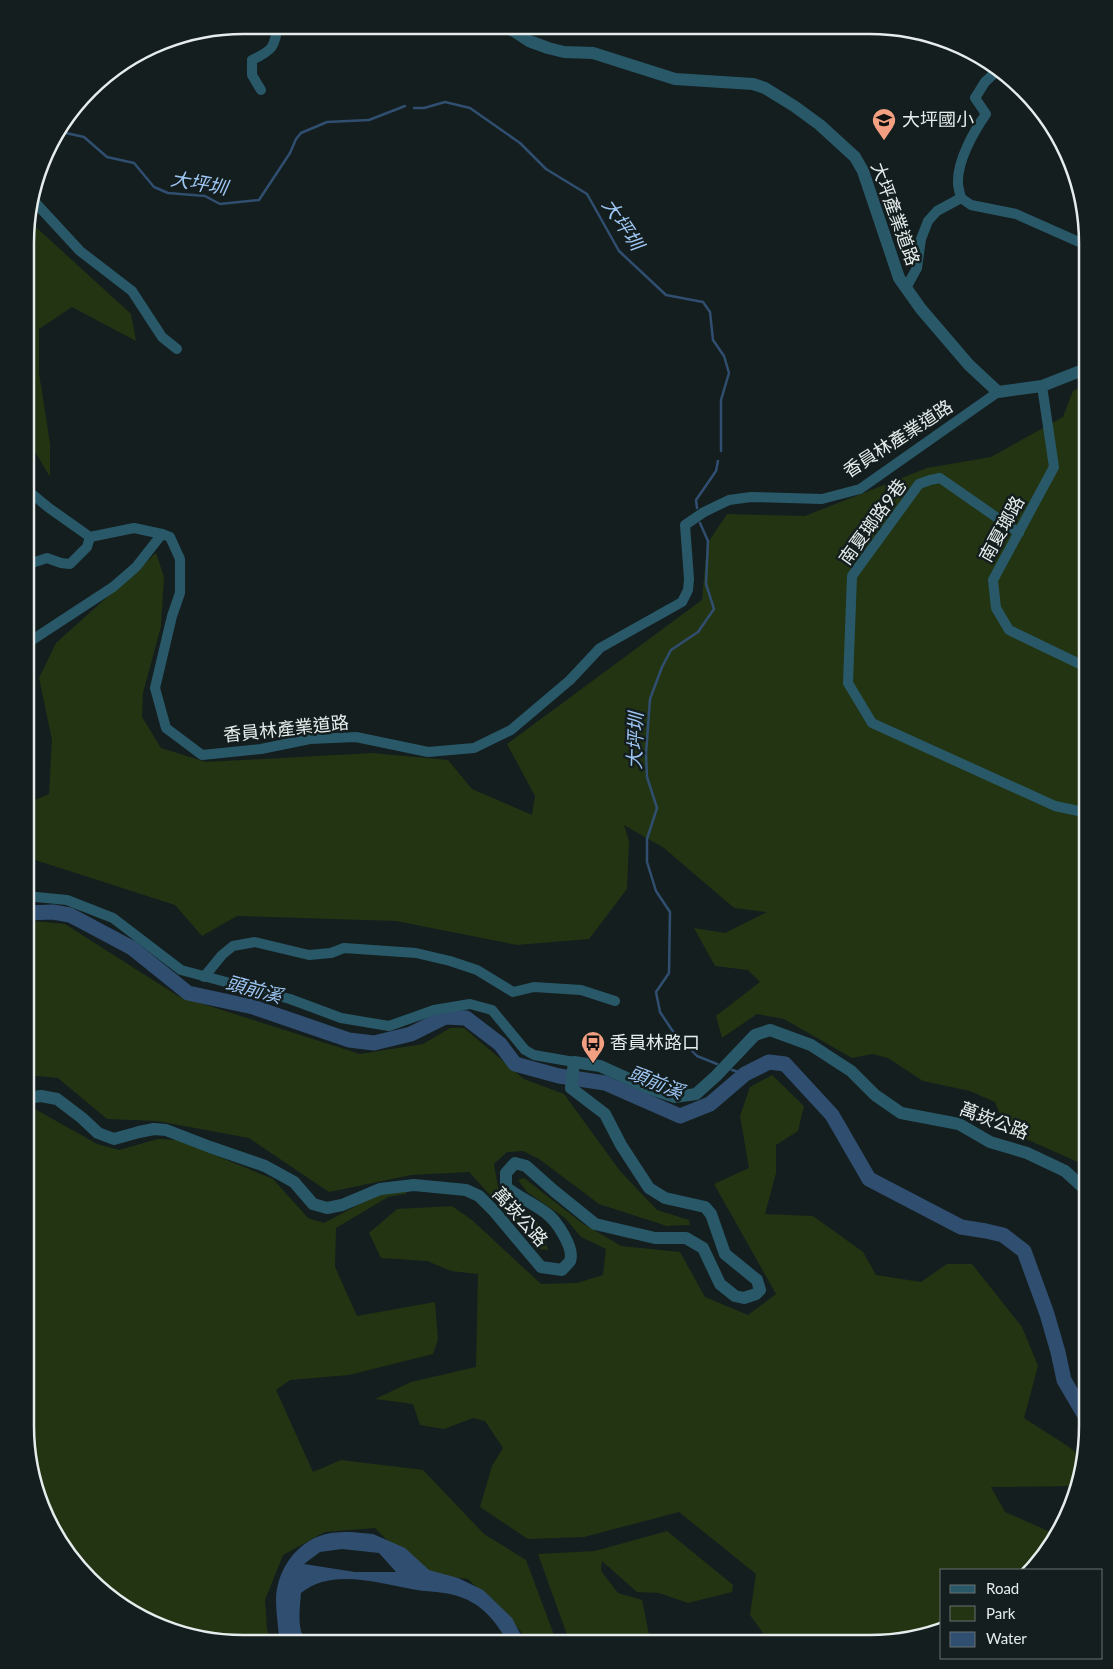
<svg xmlns="http://www.w3.org/2000/svg" width="1113" height="1669" viewBox="0 0 1113 1669" font-family="Lato,'Noto Sans TC',sans-serif">
  <rect width="100%" height="100%" fill="#141e1e"/>
  <g fill="#233413">
    <path d="M27,219l104,95 5,27 -64,-34 -33,22v44l11,71v33l-23,-39z"/>
    <path d="M1088,383v787l-8,-7 -74,-33 -11,-28 -25,-11 -47,-10 -35,-23 -16,-4 -20,4 -68,-39 -27,-5 -35,24 -6,-22 44,-34 -12,-12 -33,-4 -21,-38 31,5 42,-21 -33,-4 -70,-60 -40,-23 5,16 -2,48 -38,50 -72,6 -121,-24 -159,-5 -35,20 -27,-31 -149,-48v-53l23,-10 3,-54 -13,-62 17,-35 100,-90 8,24 -3,49 -18,67 -1,24 19,31 45,14 166,-9 76,7 24,29 60,26 3,-19 -28,-52 195,-144 5,-56 20,-30 78,2 122,-48 64,-11 72,-40 10,-26z"/>
    <path d="M26,919l6,2 33,3 113,72 182,58 63,-10 27,-16h14l60,51 40,15 56,77 37,39 32,10 1,5 -23,1 -68,-22 -60,-45 -16,-8 -16,1 -13,12 5,28 41,33 8,25 -8,-1 -71,-77 -58,3 -82,17 -80,-54 -92,-17 -50,-2 -49,-41 -32,-3v-104l8,-2 -1,-15 -7,-8z"/>
    <path d="M772,1075l32,31 -6,25 -22,14v28l-11,41 48,2 50,36 13,23 45,7 26,-18h25l50,63 16,39 -14,52 45,29 15,12 -6,27 -87,1 14,25 52,23 -6,12 -21,23h-88v60l-72,14h-99l-21,-29 6,-41 -77,-62 -95,25 -56,2 -48,-32 12,-41 11,-18 -18,-27 -12,-3 -29,11 -24,-4 -7,-21 -38,-5 36,-17 65,-15 2,-93 -27,-3 -24,-10 -46,-3 -12,-25 28,-24 55,-3 20,14 69,64 36,-1 26,-8 3,-26 -25,-12 -16,-19 -38,-26 -9,-12 6,-2 58,45 39,23 59,6 25,45 43,18 28,-21 -62,-110 35,-16 -9,-52 10,-29z"/>
    <path d="M26,1104l71,40 22,6 39,-11 20,1 95,39 35,39 16,5 56,-30 26,-2v3h-2l-16,3 -52,31 -1,39 22,49 78,-14 3,37 -5,15 -84,21 -59,5 -14,10 37,82 28,-12 82,10 61,64 42,26 31,83h-30l-7,-13 -52,-51 -48,-6 -45,-45 -50,4 -42,23 -18,45 2,30 6,12h-58l-55,-14 -50,-29 -40,-40 -28,-49 -17,-84z"/>
    <path d="M667,1531l66,54 -1,7 -44,11 -29,-10 -22,-1 -35,-31 -1,10 17,22 24,7 7,34 -1,9h-78l-32,-89 57,-3z"/>
  </g>
  <path fill="#304e70" fill-rule="evenodd" d="M351,1532l22,2 32,14 24,22 29,8 25,12 29,28 13,25h-17c-11,-20 -24,-37 -45,-45 -14,-6 -32,-6 -46,-8 -36,-6 -85,-23 -116,3 -1,15 -5,38 6,49h-25l-3,-4c-1,-13 -3,-26 -3,-39 1,-31 23,-61 55,-66 7,-1 13,-1 20,-1zM342,1549l37,4 17,19h-41l-51,-8 16,-12z"/>
  <g fill="none" stroke-linecap="round" stroke-linejoin="round">
    <g stroke="#304e70" stroke-width="2.5">
      <path d="M414,108h10l21,-6 25,6 50,35 26,26 41,25 32,57 47,44 37,7 7,10 3,28 11,16 5,17 -8,27v51"/>
      <path d="M57,131l27,6 23,20 27,6 20,24 14,6 37,3 15,8 39,-4 31,-47 6,-14 5,-6 26,-11 42,-2 36,-14"/>
      <path d="M697,508l-1,-8 20,-29 2,-10"/>
      <path d="M700,523l8,18 -2,43 8,25 -16,23 -27,18 -9,17 -12,32 -4,55 1,23 10,31 -10,31v23l9,29 14,21 -1,61 -13,19 4,20 12,18 25,26 20,8"/>
      <path d="M732,1070l13,4"/>
    </g>
    <path stroke="#304e70" stroke-width="15" d="M26,913l27,-1 17,3 62,33 56,45 65,14 96,33 25,3 37,-9 34,-17 21,1 34,26 15,20 44,12 46,7 75,33 30,-12 35,-30 24,-12 16,2 47,51 37,64 92,48 25,4 17,4 21,16 23,63 11,38 6,28 24,41"/>
    <g stroke="#295969" stroke-width="10">
      <path d="M261,90l-9,-15v-15c21,-10 22,-12 26,-35"/>
      <path d="M961,198l10,7 45,9 72,32"/>
      <path d="M32,199l48,52 52,40 30,46 15,12"/>
      <path d="M907,286l10,-18 4,-29 7,-18 9,-10 24,-13c-1,-5 -3,-10 -3,-15 -1,-22 16,-52 28,-69l-11,-16 10,-16 15,-14"/>
      <path d="M1042,386l12,81 -61,113 3,28 13,22 79,38"/>
      <path d="M26,489l23,19 41,29 44,-9 28,6"/>
      <path d="M1019,533l-79,-55 -10,2 -11,4 -67,92 -4,107 24,40 183,83 33,7"/>
      <path d="M26,565l21,-7 14,5 9,1 17,-17 3,-10"/>
      <path d="M26,644l87,-57 23,-20 26,-33 8,3 10,22v34l-8,23 -17,72 11,40 36,27 59,-6 49,-10 46,-2 72,15 46,-4 37,-18 59,-50 30,-32 82,-46 6,-12 1,-11 -4,-54 19,-13 25,-12 22,-3 71,2 38,-10 138,-97"/>
      <path d="M26,896l41,4 46,18 68,52 109,29 51,19 48,8 45,-16 36,-6 22,6 33,40 9,5 40,7"/>
      <path d="M204,977l18,-22 11,-9 22,-4 54,13 22,-2 13,-5 72,5 34,8 27,9 36,22 21,-5 47,3 34,11"/>
    </g>
    <g stroke="#295969" stroke-width="12">
      <path d="M500,26l14,5 15,10 19,7 16,4 29,1 82,26 78,5 12,4 29,18 26,19 35,32 8,14 36,107 22,31 48,56 29,27 44,-6 46,-18"/>
      <path d="M26,1098l15,-2 16,3 25,19 16,15 16,6 25,-7 15,-3 12,1 44,17 55,19 29,16 19,22 14,4 15,-3 38,-16 34,-4 52,5 13,6 14,14 48,57 21,3c2,-3 6,-6 8,-9 5,-13 -14,-41 -24,-48 -13,-10 -28,-16 -40,-26v-14l9,-10 11,3 27,24 42,34 60,14h31l17,10 17,36 15,12 9,2 12,-4 4,-4 -3,-10 -32,-26 -14,-40 -6,-7 -40,-9 -16,-10 -28,-43 -16,-31 -34,-26 3,-26 26,4 51,23 24,8 21,-3 20,-18 39,-41 15,-5 41,15 40,26 24,24 26,18 58,11 31,18 37,11 38,18 23,21"/>
    </g>
  </g>
  <defs>
    <g id="school-pin" transform="scale(1.25)"><path d="M0 17L-7.5 6A9.5 9.5 0 1 1 7.5 6Z" fill="#f2a081" stroke="#141e1e"/><path d="M0-5L7-2L0 1L-7-2ZM-4 1L0 2.5L4 1V4Q0 6-4 4Z" fill="#111"/></g>
    <g id="bus-pin" transform="scale(1.25)"><path d="M0 17L-7.5 6A9.5 9.5 0 1 1 7.5 6Z" fill="#f2a081" stroke="#141e1e"/><path d="M-5-6H5V4H4V6H2V4H-2V6H-4V4H-5ZM-3.5-4V0h7V-4ZM-3.5 1.2v1.5H-2V1.2ZM2 1.2v1.5H3.5V1.2Z" fill="#111"/></g>
  </defs>
  <g fill-rule="evenodd">
    <use href="#school-pin" x="884" y="120"/>
    <use href="#bus-pin" x="593" y="1043"/>
  </g>
  <g text-anchor="middle" stroke-width="5" stroke-linejoin="round" paint-order="stroke">
    <g font-size="18" fill="#e6ecec" stroke="#141e1e" text-anchor="start">
      <text x="902" y="126">大坪國小</text>
      <text x="610" y="1049">香員林路口</text>
    </g>
    <g font-size="18" fill="#e6ecec" stroke="#141e1e">
      <text transform="translate(895 214) rotate(70)" y="6">大坪產業道路</text>
      <text transform="translate(898 439) rotate(-33)" y="6">香員林產業道路</text>
      <text transform="translate(873 522) rotate(-54)" y="6">南夏瑯路9巷</text>
      <text transform="translate(1002 529) rotate(-61)" y="6">南夏瑯路</text>
      <text transform="translate(286 729) rotate(-6)" y="6">香員林產業道路</text>
      <text transform="translate(994 1121) rotate(21)" y="6">萬崁公路</text>
      <text transform="translate(520 1217) rotate(48)" y="6">萬崁公路</text>
    </g>
    <g font-size="19" font-style="italic" fill="#9ec6f4" stroke="#141e1e">
      <text transform="translate(199 183) rotate(10)" y="7">大坪圳</text>
      <text transform="translate(623 224) rotate(56)" y="7">大坪圳</text>
      <text transform="translate(635 741) rotate(-88)" y="7">大坪圳</text>
      <text transform="translate(254 989) rotate(15)" y="7">頭前溪</text>
      <text transform="translate(656 1082) rotate(22)" y="7">頭前溪</text>
    </g>
  </g>
  <path d="M0 0H1113V1669H0ZM243 34H870A209 209 0 0 1 1079 243V1426A209 209 0 0 1 870 1635H243A209 209 0 0 1 34 1426V243A209 209 0 0 1 243 34Z" fill="#141e1e" fill-rule="evenodd"/>
  <path fill="none" stroke="#e6ecec" stroke-width="2.5" d="M243 34H870A209 209 0 0 1 1079 243V1426A209 209 0 0 1 870 1635H243A209 209 0 0 1 34 1426V243A209 209 0 0 1 243 34Z"/>
  <rect x="940" y="1569" width="162" height="90" fill="#141e1e" stroke="#687070"/>
  <rect x="950" y="1585" width="25" height="8" fill="#295969" stroke="#687070"/>
  <text x="986" y="1594" font-size="15" fill="#e6ecec">Road</text>
  <rect x="950" y="1606" width="25" height="15" fill="#233413" stroke="#687070"/>
  <text x="986" y="1619" font-size="15" fill="#e6ecec">Park</text>
  <rect x="950" y="1632" width="25" height="15" fill="#304e70" stroke="#687070"/>
  <text x="986" y="1644" font-size="15" fill="#e6ecec">Water</text>
</svg>
